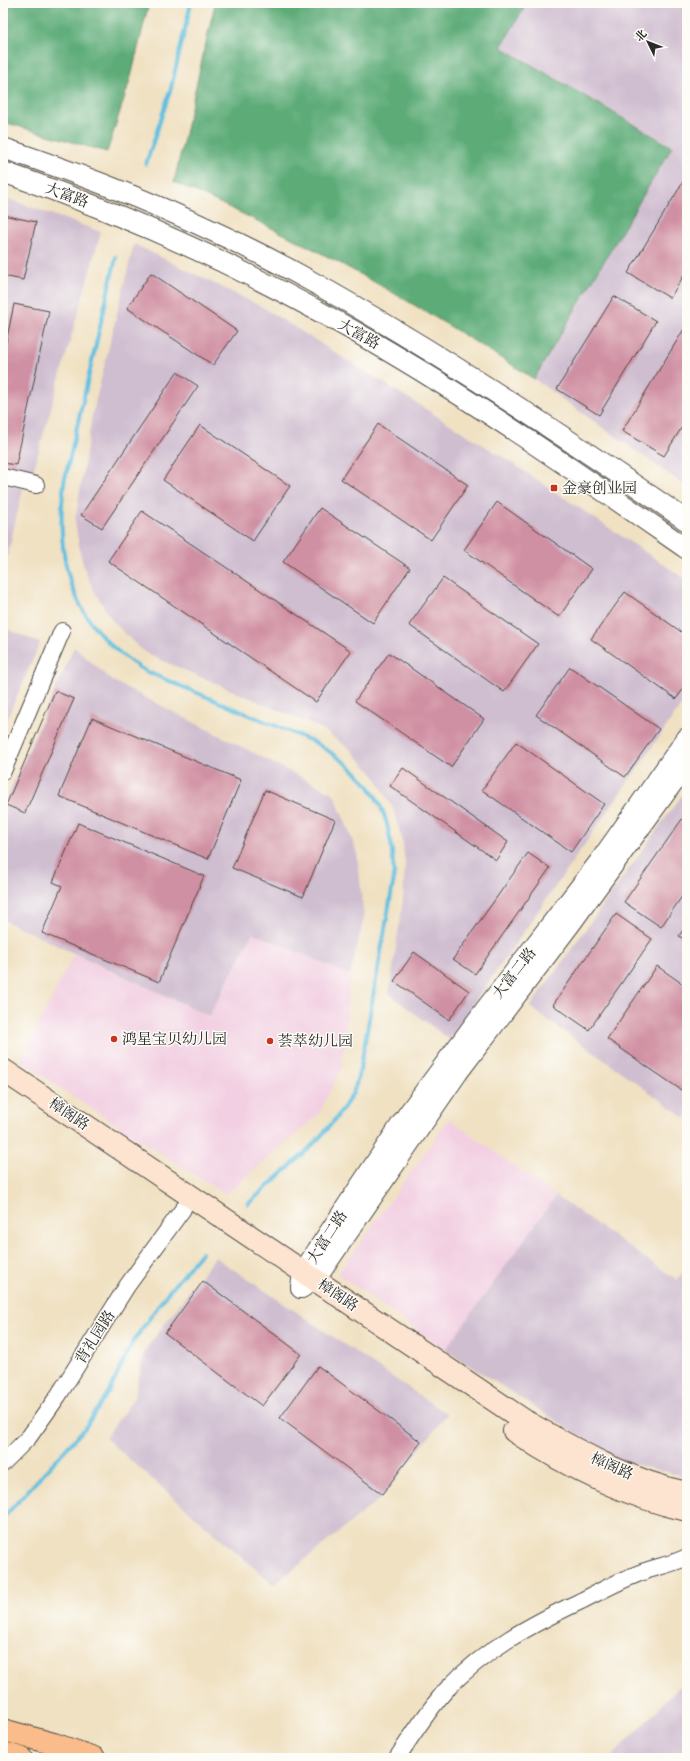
<svg xmlns="http://www.w3.org/2000/svg" width="690" height="1761" viewBox="0 0 690 1761" font-family="'Gentium Book Plus','Noto Serif SC',serif">
  <rect width="100%" height="100%" fill="#fdfcf7"/>
  <filter id="ink" filterUnits="userSpaceOnUse"><feTurbulence type="fractalNoise" baseFrequency=".025" numOctaves="2"/><feDisplacementMap in="SourceGraphic" scale="8" xChannelSelector="R" yChannelSelector="G"/><feConvolveMatrix kernelMatrix="1 2 1 2 8 2 1 2 1" color-interpolation-filters="sRGB"/></filter>
  <filter id="wash" filterUnits="userSpaceOnUse"><feTurbulence type="fractalNoise" baseFrequency=".012" numOctaves="4" result="noise"/><feDisplacementMap in="SourceGraphic" scale="16" xChannelSelector="R" yChannelSelector="G"/><feGaussianBlur stdDeviation="0.9" result="paint"/><feColorMatrix in="noise" values="0 0 0 0 0 0 0 0 0 0 0 0 0 0 0 0 0 1.4 0 .05"/><feComposite in="paint" operator="in"/></filter>
  <g filter="url(#wash)">
    <rect width="100%" height="100%" fill="#f0e1c2"/>
    <g fill="#f2cfe2">
      <path d="M253,933l97,42 -8,92 -23,47 -93,80 -84,-52 -122,-81 54,-107 135,62z"/>
      <path d="M449,1119l107,77 -111,154 -107,-76z"/>
    </g>
    <g fill="#cfbdd0">
      <path d="M527,3h160v484l-153,-108 138,-232 -171,-100z"/>
      <path d="M3,197l98,35 -69,243 -29,-7z"/>
      <path d="M134,244l128,63 247,154 178,119v117l-238,342 -60,-45 14,-94 2,-37 -2,-19 -10,-35 -18,-33 -25,-27 -30,-21 -171,-73 -14,-11 -24,-25 -18,-30 -7,-16 -5,-16 -6,-35 17,-106z"/>
      <path d="M3,484l20,4 -20,88z"/>
      <path d="M3,627l37,16 -37,85z"/>
      <path d="M74,647l39,34 221,113 23,58 7,66 -14,57 -97,-42 -44,83 -206,-96v-114z"/>
      <path d="M687,788v331l-157,-112z"/>
      <path d="M556,1196l121,84 10,-13v210l-69,-17 -173,-110z"/>
      <path d="M215,1257l232,157 -65,83 -108,88 -169,-147 29,-40 11,-48z"/>
      <path d="M687,1679v79h-76z"/>
    </g>
    <g fill="#5dac78" stroke="#446c52">
      <path d="M3,3h146l-18,74 -24,75 -104,-30z"/>
      <path d="M215,3h312l-26,44 171,100 -138,232c-58,-37 -116,-73 -176,-106 -60,-33 -122,-63 -184,-91z"/>
    </g>
    <g fill="none" stroke-linecap="round" stroke-linejoin="round">
      <g stroke="#62bfe0" stroke-width="4">
        <path d="M146,164l25,-76 20,-85"/>
        <path d="M116,257l-52,226c-10,81 9,144 81,188l169,71c61,36 77,65 80,136l-34,192c-3,8 -4,19 -9,26 -25,43 -67,75 -103,108"/>
        <path d="M3,1518l82,-90 26,-40 21,-45 34,-48 35,-42"/>
      </g>
    </g>
    <g id="blocks">
      <g fill="#d090a3">
        <path d="M686,177l1,1v92l-17,28 -42,-25z"/>
        <path d="M3,215l33,7 -13,58 -20,-4z"/>
        <path d="M151,273l86,58 -24,34 -86,-57z"/>
        <path d="M614,296l42,25 -57,94 -42,-26z"/>
        <path d="M14,304l35,7 -33,154 -13,-2v-106z"/>
        <path d="M684,329l3,2v88l-23,37 -42,-25z"/>
        <path d="M177,372l21,14 -96,142 -21,-13z"/>
        <path d="M378,424l90,61 -37,55 -90,-61z"/>
        <path d="M200,425l90,61 -37,55 -90,-61z"/>
        <path d="M497,502l95,67 -33,48 -95,-67z"/>
        <path d="M320,508l90,60 -37,55 -90,-61z"/>
        <path d="M142,511l209,140 -35,51 -208,-141z"/>
        <path d="M443,578l95,66 -34,48 -95,-67z"/>
        <path d="M625,592l62,44v48l-11,15 -85,-60z"/>
        <path d="M389,653l95,66 -33,48 -96,-66z"/>
        <path d="M570,667l89,62 -34,48 -89,-62z"/>
        <path d="M55,691l19,8 -49,114 -19,-8z"/>
        <path d="M92,718l149,62 -33,79 -149,-63z"/>
        <path d="M516,742l88,62 -33,48 -89,-62z"/>
        <path d="M403,768l105,74 -12,18 -106,-74z"/>
        <path d="M265,790l70,30 -32,77 -71,-29z"/>
        <path d="M687,812v77l-26,38 -37,-25z"/>
        <path d="M78,823l126,53 -45,106 -117,-49 20,-47 -9,-4z"/>
        <path d="M528,853l22,15 -75,106 -22,-15z"/>
        <path d="M616,914l36,25 -63,91 -36,-25z"/>
        <path d="M687,924v17l-8,-5z"/>
        <path d="M414,952l55,39 -20,29 -55,-39z"/>
        <path d="M657,966l30,21v107l-80,-55z"/>
        <path d="M203,1281l98,73 -39,52 -97,-73z"/>
        <path d="M318,1366l103,76 -39,52 -102,-76z"/>
      </g>
    </g>
  </g>
  <g filter="url(#ink)">
    <use href="#blocks" fill-opacity="0" stroke="#494642" stroke-width="1"/>
    <g fill="none" stroke-linecap="round" stroke-linejoin="round">
      <g stroke="#494642" stroke-width="18">
        <g id="minor">
          <path d="M3,477l33,8"/>
          <path d="M3,771l59,-140"/>
          <path d="M3,1463l26,-26 29,-41 69,-110 56,-77"/>
          <path d="M397,1758c16,-24 31,-48 50,-69 38,-40 85,-65 134,-88 18,-9 36,-19 54,-26 17,-8 34,-9 52,-18"/>
        </g>
      </g>
      <g stroke="#494642" stroke-width="22">
        <g id="tertiary">
          <path d="M3,148c105,35 209,78 306,132 131,73 255,156 378,241"/>
          <path d="M3,172c134,46 263,106 385,179 103,61 201,130 299,198"/>
          <path d="M301,1288l2,-16 105,-158 77,-104 115,-149 87,-123"/>
          <path d="M301,1288l14,-8 143,-208 113,-149 116,-160"/>
        </g>
      </g>
      <g stroke="#494642" stroke-width="24">
        <g id="secondary">
          <path d="M3,1070l522,351c51,29 104,60 162,72"/>
          <path d="M514,1431c52,35 111,65 173,79"/>
        </g>
      </g>
      <g stroke="#494642" stroke-width="24">
        <g id="trunk">
          <path d="M3,1730l51,14 40,14"/>
          <path d="M3,1753l18,5"/>
        </g>
      </g>
      <use href="#minor" stroke="#fff" stroke-width="16"/>
      <use href="#tertiary" stroke="#fff" stroke-width="20"/>
      <use href="#secondary" stroke="#fde4d0" stroke-width="22"/>
      <use href="#trunk" stroke="#f9bc8a" stroke-width="22"/>
    </g>
  </g>
  <g fill="#c8321e" stroke="#fdfcf7" stroke-width="1.5">
    <rect x="550" y="484" width="8" height="8" rx="2"/>
    <circle cx="114" cy="1039" r="4"/>
    <circle cx="270" cy="1041" r="4"/>
  </g>
  <g text-anchor="middle" stroke-width="3" stroke-linejoin="round" paint-order="stroke">
    <g font-size="15" fill="#2b2b2b" stroke="#fdfcf7">
      <text transform="translate(67 195) rotate(20)" y="5">大富路</text>
      <text transform="translate(359 334) rotate(29)" y="5">大富路</text>
      <text transform="translate(514 973) rotate(-52)" y="5">大富二路</text>
      <text transform="translate(69 1114) rotate(34)" y="5">樟阁路</text>
      <text transform="translate(327 1237) rotate(-57)" y="5">大富二路</text>
      <text transform="translate(338 1295) rotate(34)" y="5">樟阁路</text>
      <text transform="translate(95 1337) rotate(-58)" y="5">背礼园路</text>
      <text transform="translate(612 1466) rotate(24)" y="5">樟阁路</text>
    </g>
    <g font-size="15" fill="#2b2b2b" stroke="#fdfcf7" text-anchor="start">
      <text x="562" y="493">金豪创业园</text>
      <text x="122" y="1044">鸿星宝贝幼儿园</text>
      <text x="278" y="1046">荟萃幼儿园</text>
    </g>
  </g>
  <rect width="690" height="1761" fill="none" stroke="#fdfcf7" stroke-width="16"/>
  <g transform="translate(648 42) rotate(313)" stroke="#fdfcf7" stroke-width="3" paint-order="stroke">
  <path d="M0-3L7 15L0 10L-7 15Z" fill="#2b2b2b"/>
  <text y="-6" font-size="11" font-weight="bold" text-anchor="middle" fill="#2b2b2b">北</text>
  </g>
</svg>
